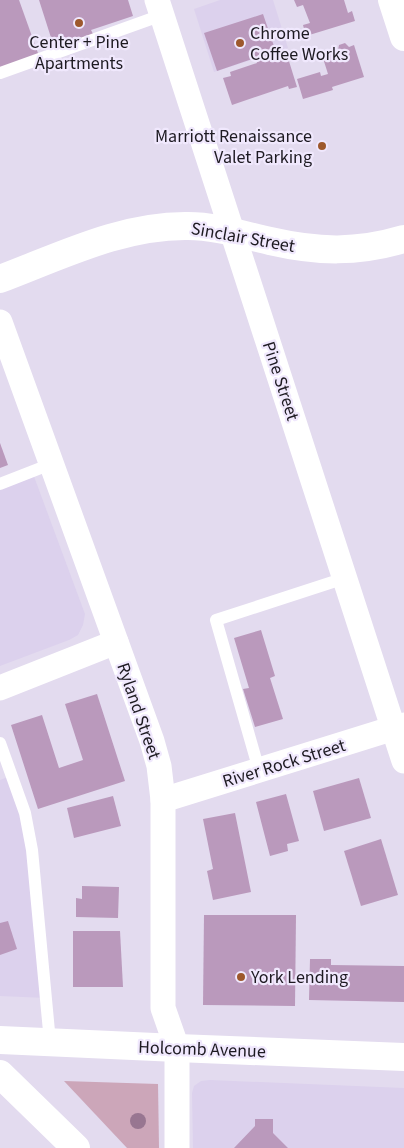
<svg xmlns="http://www.w3.org/2000/svg" width="404" height="1148" viewBox="0 0 404 1148" font-family="'Source Sans 3',sans-serif">
  <rect width="100%" height="100%" fill="#e3dbef"/>
  <g fill="#dcd1ed">
    <path d="M220,0h53l15,48 -74,24 -20,-63z"/>
    <path d="M32,471l53,143 -2,11 -5,10 -9,5 -69,26v-182z"/>
    <path d="M13,775l12,38 21,185 -46,-2v-216z"/>
    <path d="M210,1080l194,8v60h-211l-1,-55 2,-7 7,-5z"/>
  </g>
  <path fill="#cca6b9" d="M64,1081l94,3 1,64h-32z"/>
  <g fill="#ba99bc">
    <path d="M0,0h19l20,56 -39,14z"/>
    <path d="M39,0h89l5,16 -42,14 2,4 -39,13z"/>
    <path d="M294,0h50l4,13 4,-2 3,10 -49,15 -3,-11 7,-2 -7,-18 -6,2z"/>
    <path d="M263,14l13,38 -4,1 3,9 13,-4 9,29 -8,2 -1,-3 -56,19 -9,-27 8,-2 -1,-4 27,-9 -2,-5 -38,13 -13,-38z"/>
    <path d="M345,43l4,4 5,-2 10,32 -32,10 1,3 -30,9 -6,-20 23,-7 1,4 7,-2 -6,-19 16,-5 1,-5z"/>
    <path d="M0,443l8,22 -8,3z"/>
    <path d="M261,630l14,46 -5,2 13,41 -28,8 -12,-38 6,-1 -15,-50z"/>
    <path d="M97,694l28,87 -87,28 -27,-84 31,-10 17,53 24,-8 -18,-56z"/>
    <path d="M359,778l12,40 -47,13 -11,-40z"/>
    <path d="M286,794l13,47 -12,3 1,7 -18,5 -14,-54z"/>
    <path d="M113,796l8,30 -47,12 -7,-30z"/>
    <path d="M235,813l16,79 -38,8 -6,-29 6,-2 -10,-50z"/>
    <path d="M381,839l17,56 -37,11 -17,-55z"/>
    <path d="M82,886l37,1 -1,31 -42,-1v-19l6,1z"/>
    <path d="M204,915h92l-1,91 -92,-1z"/>
    <path d="M8,921l9,28 -17,6v-32z"/>
    <path d="M73,931h47l3,56h-50z"/>
    <path d="M310,959h21v6l73,1v36l-95,-2z"/>
    <path d="M255,1119h18v14l15,15h-54l21,-22z"/>
  </g>
  <g fill="none" stroke-linecap="round" stroke-linejoin="round">
    <g stroke="#fff" stroke-width="12">
      <path d="M0,73l162,-58"/>
      <path d="M0,484l51,-20"/>
      <path d="M0,743l25,70 7,37 18,192"/>
      <path d="M259,770l-43,-150 129,-42"/>
    </g>
    <g stroke="#fff" stroke-width="25">
      <path d="M157,0l247,761"/>
      <path d="M0,322l152,419 7,25 4,34v208l14,40v100"/>
      <path d="M0,688l116,-46"/>
      <path d="M163,800l241,-75"/>
    </g>
    <g stroke="#fff" stroke-width="28">
      <path d="M392,0l12,37"/>
      <path d="M0,279c61,-23 122,-54 188,-53 28,0 55,9 82,15 48,11 87,12 134,-2"/>
      <path d="M0,1040l177,8 227,9"/>
      <path d="M0,1074l76,74"/>
    </g>
  </g>
  <circle fill="#987691" cx="138" cy="1121" r="8"/>
  <g fill="#9d582c" stroke="#f0e8fd" stroke-width="2">
    <circle cx="79" cy="23" r="5"/>
    <circle cx="240" cy="43" r="5"/>
    <circle cx="322" cy="146" r="5"/>
    <circle cx="241" cy="977" r="5"/>
  </g>
  <g text-anchor="middle" stroke-width="4.5" stroke-linejoin="round" paint-order="stroke">
    <g font-size="18" fill="#1d1a21" stroke="#f0e8fd" text-anchor="start">
      <text x="250" y="39">Chrome<tspan x="250" dy="21">Coffee Works</tspan></text>
      <text x="79" y="48" text-anchor="middle">Center + Pine<tspan x="79" dy="21">Apartments</tspan></text>
      <text x="312" y="142" text-anchor="end">Marriott Renaissance<tspan x="312" dy="21">Valet Parking</tspan></text>
      <text x="251" y="983">York Lending</text>
    </g>
    <g font-size="18" fill="#1d1a21" stroke="#f0e8fd">
      <text transform="translate(243 237) rotate(10)" y="6">Sinclair Street</text>
      <text transform="translate(281 381) rotate(72)" y="6">Pine Street</text>
      <text transform="translate(139 711) rotate(71)" y="6">Ryland Street</text>
      <text transform="translate(284 763) rotate(-17)" y="6">River Rock Street</text>
      <text transform="translate(202 1049) rotate(2)" y="6">Holcomb Avenue</text>
    </g>
  </g>
</svg>
